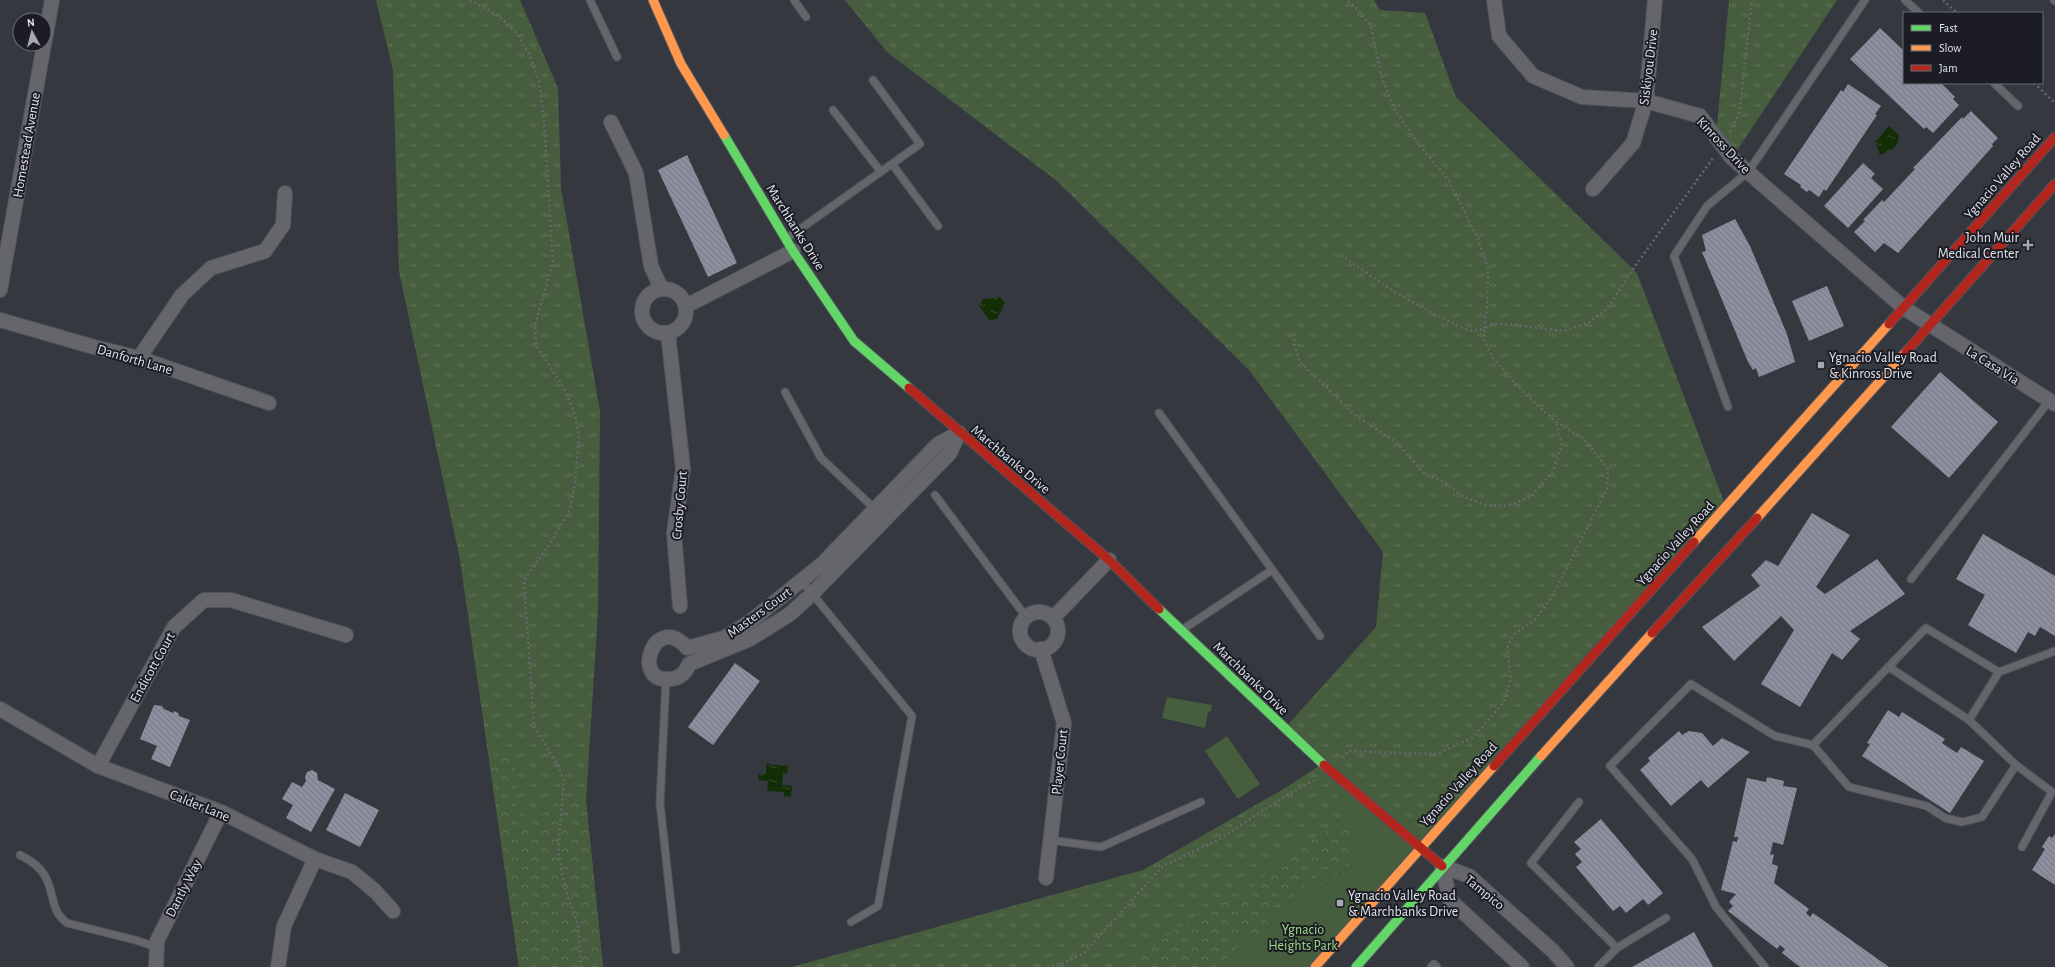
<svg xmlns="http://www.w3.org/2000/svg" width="2055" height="967" viewBox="0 0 2055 967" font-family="'Alegreya Sans',sans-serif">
  <defs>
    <pattern id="grass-tufts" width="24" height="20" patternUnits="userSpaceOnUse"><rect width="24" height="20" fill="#465e3d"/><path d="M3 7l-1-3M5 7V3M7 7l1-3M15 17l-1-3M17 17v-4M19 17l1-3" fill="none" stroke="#607559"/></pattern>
    <pattern id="forest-crowns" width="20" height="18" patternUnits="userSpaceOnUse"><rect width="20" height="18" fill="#465e3d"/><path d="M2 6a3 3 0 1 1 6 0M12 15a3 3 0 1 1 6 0" fill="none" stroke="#607559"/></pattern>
    <pattern id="water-ripples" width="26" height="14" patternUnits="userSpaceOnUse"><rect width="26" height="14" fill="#122e06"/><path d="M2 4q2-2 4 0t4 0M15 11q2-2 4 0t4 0" fill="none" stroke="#344c2b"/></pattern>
    <pattern id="building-back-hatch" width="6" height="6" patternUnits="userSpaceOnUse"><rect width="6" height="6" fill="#8c8e9e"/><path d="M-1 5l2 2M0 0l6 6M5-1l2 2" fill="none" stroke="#767884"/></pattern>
  </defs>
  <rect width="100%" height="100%" fill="#363840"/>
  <g fill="url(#grass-tufts)">
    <path d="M376,0h144l38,88 3,100 39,223 -2,200 -12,190 17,166h-84l-59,-407 -61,-289 -6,-201z"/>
    <path d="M845,0h529l6,10 45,3 31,84 181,176 89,234 -306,341 -63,12 -142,107h-423l351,-97 142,-82 37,-24 -38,-35 92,-102 7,-75 -134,-182 -192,-189 -170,-129z"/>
    <path d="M1729,0h108l-105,158 -16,-22z"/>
  </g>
  <g fill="url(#forest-crowns)">
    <path d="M509,753l9,24 -3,37 22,6 26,-22 23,3 17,166h-84l-30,-210z"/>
    <path d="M1347,827l7,24 -85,58 -4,37 -28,-10 -3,31h-110l90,-65 40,-16 38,-40 36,-15z"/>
  </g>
  <g fill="#465e3d">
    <path d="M1167,697l45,8 -1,6 -3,1 -3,16 -43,-10z"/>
    <path d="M1227,736l33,48 -22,15 -33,-48z"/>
    <path d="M1330,771l90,77 -105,119h-100l142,-107z"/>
  </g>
  <g fill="url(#water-ripples)">
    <path d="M1889,126l9,8c3,12 -8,17 -18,21l-5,-13z"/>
    <path d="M1000,297l5,6 -8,16 -8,1 -10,-14 4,-7z"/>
    <path d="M766,764l22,2 -1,8h-4l-1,11 10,1 -1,11 -7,-1v-4l-17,-1 1,-10 -10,-1 1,-6h7z"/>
  </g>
  <g fill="url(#building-back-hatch)">
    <path d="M1880,28l24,23v32h37l14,14 -2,2 6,6 -26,28 -7,-6 -2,2 -74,-70z"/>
    <path d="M1848,84l33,22 -6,8 2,1 -51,76 -2,-2 -5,8 -10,-7 -2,2 -7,-5 1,-2 -17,-11 57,-84 2,2z"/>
    <path d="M1971,111l27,27 -6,6 1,2 -95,107 -14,-10 -9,9 -21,-20 11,-11 -2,-1 19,-20 2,2 31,-33 -2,-1 49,-51 1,2z"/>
    <path d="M687,155l50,108 -29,14 -50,-107z"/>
    <path d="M1863,163l12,11 -4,4 12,11 -35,39 -24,-22z"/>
    <path d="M1735,219l15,27 37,88 8,28 -36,15 -3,-9 -3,2 -5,-8 -46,-110 4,-1 -4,-16z"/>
    <path d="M1827,286l17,40 -35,15 -17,-40z"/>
    <path d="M1940,372l58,50 -49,56 -58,-51z"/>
    <path d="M1812,513l38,22 -34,52 9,7 52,-35 28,35 -55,37 10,8 -18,21 -10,-7 -32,54 -39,-23 33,-54 -13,-14 -47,45 -32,-34 58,-41 -9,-11 15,-15 12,6z"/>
    <path d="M1983,534l72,42v60l-15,-9 -5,9 -7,-4 -12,21 -48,-28 17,-30 -29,-16z"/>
    <path d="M735,663l25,18 -47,64 -25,-18z"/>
    <path d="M154,705l8,1 2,3 9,4 1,-2 4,2 1,3 11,4 -20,47 -19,-8 6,-13 -17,-7z"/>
    <path d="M1888,710l11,7 3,-5 43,27 -3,4 15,10 4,-6 23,14 -34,52 -88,-57 8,-12 -3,-1z"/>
    <path d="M1679,731l3,4 7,-4 13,2 11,13 9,-8 28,14 -42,36 -7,-8 -30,26 -31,-36 10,-9 -2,-3z"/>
    <path d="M312,770l5,3 1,7 17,9 -24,43 -25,-14 7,-13 -11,-6 10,-17 10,5 4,-6 -1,-4 2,-5z"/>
    <path d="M1767,777l17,4 -1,5 14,2 -14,57 -10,-3 -3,13 4,-1 -2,10 6,2 -4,17 35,26 -3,4 4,4 3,-4 76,54h-89l-18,-14 3,-4 -5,-4 -3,4 -49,-38 5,-5 -4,-4 7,-8 -15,-4 12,-49 4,1 1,-5h-4l13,-59 19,4z"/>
    <path d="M345,793l34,17 -19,37 -34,-17z"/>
    <path d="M1601,819l62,74 -15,12 -5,-6 -17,14 -6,-7 -7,5 -37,-44 6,-5 -7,-8 6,-5 -7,-7z"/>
    <path d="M2055,834v51l-23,-15 13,-21 -3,-2 7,-11 3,2z"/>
    <path d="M1694,932l19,35h-81z"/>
  </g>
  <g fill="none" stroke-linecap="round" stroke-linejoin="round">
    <g stroke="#52545b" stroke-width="9">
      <g id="lane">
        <path d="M590,0l27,57"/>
        <path d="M794,0l12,17"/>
        <path d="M1905,0l14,13"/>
        <path d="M2054,0l1,1"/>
        <path d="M1994,83l24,23"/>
        <path d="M833,110l48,62"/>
        <path d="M892,164l46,62"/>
        <path d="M786,239l134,-95 -47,-64"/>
        <path d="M785,392l36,66 56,53"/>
        <path d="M1728,407l-54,-151 33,-50 41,-34 117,-172"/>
        <path d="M1159,413l161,223"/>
        <path d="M935,495l91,122"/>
        <path d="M1911,579l138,-178"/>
        <path d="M801,580l111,136 -34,190 -27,16"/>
        <path d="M1182,630l90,-60"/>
        <path d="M1889,667l80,53 30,-48 56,-21"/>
        <path d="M666,679l-6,124 16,147"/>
        <path d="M1969,720l47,45 36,27 -30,55"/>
        <path d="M1813,745l113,-117 73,44"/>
        <path d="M1579,802l-48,61 86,85 49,-30"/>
        <path d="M1050,840l51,7 100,-45"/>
        <path d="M20,855c10,5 21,12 26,23 9,17 4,32 21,45l68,17 22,7"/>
        <path d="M1431,967l3,-3 3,3"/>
        <path d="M1598,967l19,-19"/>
        <path d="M1765,967l-49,-60 -24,-48 -82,-93 81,-82 84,52 38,9 36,42 78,19 18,12 17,4 20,-5 34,-52"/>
      </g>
    </g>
    <g stroke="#52545b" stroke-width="16">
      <g id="street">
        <path d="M1494,0l5,36 34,40 49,21 64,4 54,15 32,42 172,150 151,96"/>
        <path d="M611,122l25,51 15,93 10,22"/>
        <path d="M1593,189l40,-46 13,-42 9,-101"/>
        <circle cx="664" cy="311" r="22"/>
        <path d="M0,290l52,-290"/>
        <path d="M686,306l107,-55"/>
        <path d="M0,320l94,27 45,11 130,45"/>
        <path d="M668,333l15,136 -9,64 6,73"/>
        <path d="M139,358l43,-63 29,-27 54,-17 18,-26 2,-32"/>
        <path d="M959,433l-9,20 -137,140 -23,21 -40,25 -61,25c-3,8 -8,14 -18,15 -42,5 -16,-69 16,-31l37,-10 27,-17 71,-57 116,-120z"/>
        <circle cx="1039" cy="631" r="19"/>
        <path d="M1053,618l56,-58"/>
        <path d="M1041,649l23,74 -18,155"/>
        <path d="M0,709l98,57 123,46 94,47 37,13 23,19 18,20"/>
        <path d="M98,766l76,-139 30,-27h27l115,35"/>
        <path d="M1442,866l27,10 84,75 14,16"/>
        <path d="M1442,866l8,34 72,67"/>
        <path d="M156,967l1,-26 64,-129"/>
        <path d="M278,967l6,-41 31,-67"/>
      </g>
    </g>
    <g stroke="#52545b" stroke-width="11">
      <g id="fast">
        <path d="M724,135l69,116 61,90 55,47"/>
        <path d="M1159,609l165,156"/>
        <path d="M1356,967l185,-211"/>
      </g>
    </g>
    <g stroke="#52545b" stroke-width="11">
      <g id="slow">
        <path d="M653,0l28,64 43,71"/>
        <path d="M1757,518l149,-166"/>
        <path d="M1694,542l195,-218"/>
        <path d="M1541,756l111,-123"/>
        <path d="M1315,967l179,-201"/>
      </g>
    </g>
    <g stroke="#52545b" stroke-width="11">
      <g id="jam">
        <path d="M1889,324l166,-187"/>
        <path d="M1906,352l149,-168"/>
        <path d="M909,388l200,172 50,49"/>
        <path d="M1652,633l105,-115"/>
        <path d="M1324,765l118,101"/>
        <path d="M1494,766l200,-224"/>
      </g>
    </g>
    <g stroke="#66686d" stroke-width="2.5" stroke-dasharray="2 3" stroke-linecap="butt">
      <path d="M470,0l30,17 17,17 12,20 10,27 5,40 9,141 -18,63 1,20 29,45 10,25 4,22 -4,46 -5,26 -17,30 -29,41 10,147 23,37 7,16 -6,71 7,37 13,37 3,42"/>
      <path d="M1943,0l14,13"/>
      <path d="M2034,83l21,20"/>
      <path d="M1730,132l9,-18 13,-114"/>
      <path d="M1341,255l52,36 43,24 33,16 15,-2 3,-21 1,-40 -10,-29 -29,-58 -31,-38 -25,-36 -12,-32 -10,-49 -14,-17 -11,-9"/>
      <path d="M1294,334v10l6,18 55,53 41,27 30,33 16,6 22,16 22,8 21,1 24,-9 22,-26 9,-26 -6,-22"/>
      <path d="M1343,758l5,-7 89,3 35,-16 32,-36 7,-23 -4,-31 6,-13 22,-15 18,-25 54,-106 1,-20 -24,-30 -28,-17 -32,-29 -31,-35 -9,-18v-11l9,-5 23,1 47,6 25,-8 19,-14 26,-40 80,-111"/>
      <path d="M1047,967l14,-3 22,-10 80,-88 55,-26 69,-45 27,-15"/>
    </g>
    <use href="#lane" stroke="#64666c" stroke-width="7"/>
    <use href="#street" stroke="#64666c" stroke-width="14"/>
    <use href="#fast" stroke="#63d668" stroke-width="9"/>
    <use href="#slow" stroke="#ff974d" stroke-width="9"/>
    <use href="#jam" stroke="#b3261e" stroke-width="9"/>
  </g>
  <g fill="#a6a8b1" stroke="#1b1c24" stroke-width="1.5">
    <path d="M2026 239h4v4h4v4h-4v4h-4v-4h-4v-4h4z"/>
    <rect x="1817" y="361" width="8" height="8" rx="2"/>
    <rect x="1336" y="899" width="8" height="8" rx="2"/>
  </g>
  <g text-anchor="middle" stroke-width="4" stroke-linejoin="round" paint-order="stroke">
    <g font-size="14" fill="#e2e4ee" stroke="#1b1c24">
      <text transform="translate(1648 67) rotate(-83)" y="5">Siskiyou Drive</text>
      <text transform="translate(26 145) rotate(-80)" y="5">Homestead Avenue</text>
      <text transform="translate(1724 145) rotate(47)" y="5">Kinross Drive</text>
      <text transform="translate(2002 176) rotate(-49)" y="5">Ygnacio Valley Road</text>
      <text transform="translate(796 227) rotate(58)" y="5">Marchbanks Drive</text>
      <text transform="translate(135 359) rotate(16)" y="5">Danforth Lane</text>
      <text transform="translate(1993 365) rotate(32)" y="5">La Casa Via</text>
      <text transform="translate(1011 459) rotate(40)" y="5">Marchbanks Drive</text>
      <text transform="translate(679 505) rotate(-85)" y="5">Crosby Court</text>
      <text transform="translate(1675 543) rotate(-48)" y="5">Ygnacio Valley Road</text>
      <text transform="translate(759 612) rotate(-36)" y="5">Masters Court</text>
      <text transform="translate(152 667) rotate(-61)" y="5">Endicott Court</text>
      <text transform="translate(1251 678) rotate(44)" y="5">Marchbanks Drive</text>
      <text transform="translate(1059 762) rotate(-84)" y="5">Player Court</text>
      <text transform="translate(1458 784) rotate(-48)" y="5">Ygnacio Valley Road</text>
      <text transform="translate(200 805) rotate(22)" y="5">Calder Lane</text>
      <text transform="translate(183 888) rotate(-63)" y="5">Dantly Way</text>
      <text transform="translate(1485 892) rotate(39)" y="5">Tampico</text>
    </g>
    <g font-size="14" fill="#e2e4ee" stroke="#1b1c24" text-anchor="start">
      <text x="2019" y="242" text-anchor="end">John Muir<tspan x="2019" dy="16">Medical Center</tspan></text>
      <text x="1829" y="362">Ygnacio Valley Road<tspan x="1829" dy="16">&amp; Kinross Drive</tspan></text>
      <text x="1348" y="900">Ygnacio Valley Road<tspan x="1348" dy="16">&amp; Marchbanks Drive</tspan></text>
    </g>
    <g font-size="14" fill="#9fdc85" stroke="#1b1c24">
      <text x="1303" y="934">Ygnacio<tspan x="1303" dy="16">Heights Park</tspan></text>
    </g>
  </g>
  <rect x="1903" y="12" width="140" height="72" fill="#1b1c24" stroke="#6b6c75"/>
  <rect x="1911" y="25" width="20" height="6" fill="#63d668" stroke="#6b6c75"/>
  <text x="1939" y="32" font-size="12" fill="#e2e4ee">Fast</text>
  <rect x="1911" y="45" width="20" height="6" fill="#ff974d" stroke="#6b6c75"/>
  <text x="1939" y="52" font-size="12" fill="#e2e4ee">Slow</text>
  <rect x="1911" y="65" width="20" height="6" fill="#b3261e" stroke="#6b6c75"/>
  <text x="1939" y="72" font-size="12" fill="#e2e4ee">Jam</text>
  <g transform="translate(32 32) rotate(353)"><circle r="19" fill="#1b1c24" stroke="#6b6c75"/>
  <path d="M0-3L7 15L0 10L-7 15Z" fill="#a6a8b1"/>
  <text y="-6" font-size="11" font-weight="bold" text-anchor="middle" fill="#e2e4ee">N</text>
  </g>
</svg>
